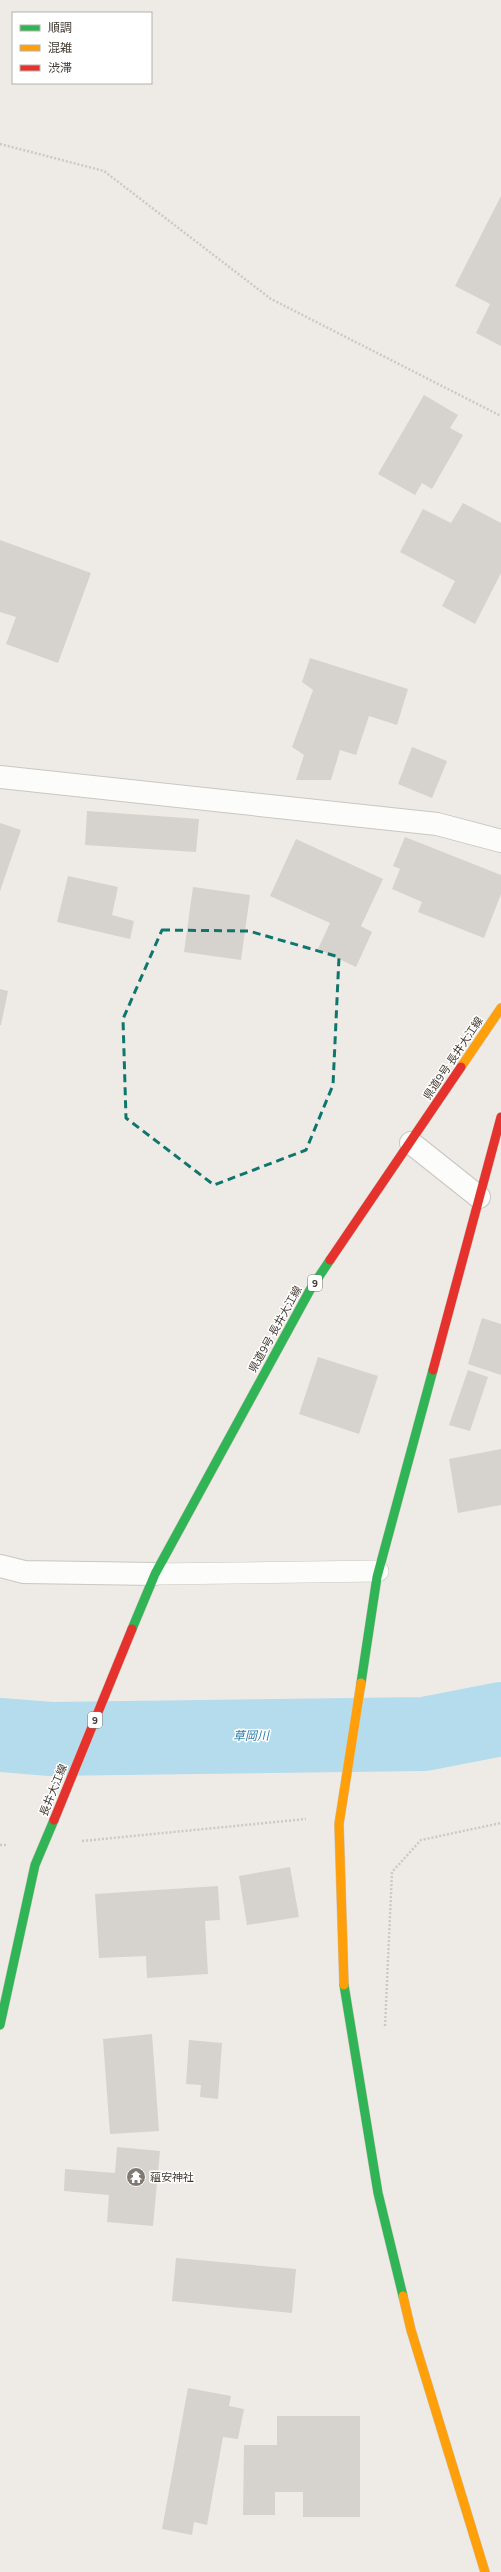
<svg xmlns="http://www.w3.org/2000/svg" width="501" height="2572" viewBox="0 0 501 2572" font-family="Figtree,'Noto Sans JP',sans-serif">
  <rect width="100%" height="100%" fill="#eeebe6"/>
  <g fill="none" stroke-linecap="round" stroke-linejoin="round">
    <path stroke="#b5dced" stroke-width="74" d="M0,1735l51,4 373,-5 77,-15"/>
  </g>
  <g fill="#d6d2cd">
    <path d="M501,196v150l-25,-13 14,-29 -35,-18z"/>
    <path d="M424,395l34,20 -8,13 13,7 -31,54 -10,-6 -7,12 -37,-21z"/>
    <path d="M463,503l38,20v50l-26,51 -33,-18 13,-25 -55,-29 23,-43 28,14z"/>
    <path d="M0,540l91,33 -33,90 -52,-19 10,-27 -16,-5z"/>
    <path d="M310,658l98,31 -11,36 -28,-9 -13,39 -16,-5 -9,30h-35l8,-25 -12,-8 21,-57 -11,-8z"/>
    <path d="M412,747l35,14 -15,37 -34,-14z"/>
    <path d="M87,811l112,8 -3,33 -111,-7z"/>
    <path d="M0,823l21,7 -21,61z"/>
    <path d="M405,837l96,38v19l-17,44 -66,-26 4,-10 -30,-13 8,-20 -7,-3z"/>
    <path d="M296,839l87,40 -22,47 11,6 -16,35 -38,-18 12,-26 -60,-27z"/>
    <path d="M68,876l50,11 -6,28 22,6 -4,18 -73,-17z"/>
    <path d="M193,887l57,8 -9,65 -57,-8z"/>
    <path d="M0,989l8,2 -7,34h-1z"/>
    <path d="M482,1318l19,6v51l-33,-11z"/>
    <path d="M318,1357l60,19 -19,58 -60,-20z"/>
    <path d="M468,1370l20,7 -18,54 -21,-6z"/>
    <path d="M501,1449v56l-43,8 -9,-54z"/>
    <path d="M290,1867l9,50 -52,8 -8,-49z"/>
    <path d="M218,1886l2,34 -15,1 3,53 -61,4 -1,-22 -47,2 -4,-64z"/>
    <path d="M152,2034l7,97 -49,3 -7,-95z"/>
    <path d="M189,2040l33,3 -4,56 -18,-2 1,-12 -15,-1z"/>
    <path d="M117,2147l43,4 -7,75 -46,-4 2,-27 -45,-4 1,-22 50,4z"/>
    <path d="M176,2258l120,11 -4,44 -120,-12z"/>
    <path d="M188,2388l43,8 -2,10 15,3 -6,30 -15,-2 -16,88 -13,-3 -2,13 -30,-6z"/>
    <path d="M277,2416h83v101h-57v-25h-28v23h-32l1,-70h33z"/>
  </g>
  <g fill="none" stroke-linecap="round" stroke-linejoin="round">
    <g stroke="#cac7c2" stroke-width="22">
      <path id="lane" d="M155,1574l223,-3"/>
    </g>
    <g stroke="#cac7c2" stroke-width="24">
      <g id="street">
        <path d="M0,777l437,47 64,17"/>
        <path d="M411,1143l68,54"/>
        <path d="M0,1566l24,6 131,2"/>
      </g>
    </g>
    <g stroke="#cec7bd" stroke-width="10">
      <g id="fast">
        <path d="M132,1629l23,-55 155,-284 20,-30"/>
        <path d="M361,1683l16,-106 56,-207"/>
        <path d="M344,1985l34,208 25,103"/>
        <path d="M0,2025l35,-160 19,-45"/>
      </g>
    </g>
    <g stroke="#cec7bd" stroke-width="10">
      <g id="slow">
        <path d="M461,1067l40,-59"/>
        <path d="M344,1985l-5,-161 22,-141"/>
        <path d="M403,2296l8,34 74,242"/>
      </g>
    </g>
    <g stroke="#cec7bd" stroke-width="10">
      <g id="jam">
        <path d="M330,1260l131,-193"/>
        <path d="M433,1370l68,-253"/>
        <path d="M54,1820l78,-191"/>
      </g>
    </g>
    <g stroke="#ccc9c5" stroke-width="2.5" stroke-dasharray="2 2" stroke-linecap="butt">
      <path d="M0,144l104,27 167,128 230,117"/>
      <path d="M82,1841l224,-22"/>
      <path d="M0,1845h7"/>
      <path d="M385,2026l7,-154 29,-32 80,-17"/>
    </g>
    <use href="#lane" stroke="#fcfcfb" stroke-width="21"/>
    <use href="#street" stroke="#fcfcfb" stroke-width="22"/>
    <use href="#fast" stroke="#30b455" stroke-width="9"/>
    <use href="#slow" stroke="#ff9f0a" stroke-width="9"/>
    <use href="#jam" stroke="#e5322d" stroke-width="9"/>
  </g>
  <path fill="none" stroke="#0f766e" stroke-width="3" stroke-dasharray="8 5" stroke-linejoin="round" d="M162,930l87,1 90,26 -6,128 -27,65 -92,35 -88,-67 -3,-99z"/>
  <defs>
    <g id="temple-disc" transform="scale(1)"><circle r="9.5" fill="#7f7972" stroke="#fff"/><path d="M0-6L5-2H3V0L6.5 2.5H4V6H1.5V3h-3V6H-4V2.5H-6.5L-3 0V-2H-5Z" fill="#fff"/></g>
  </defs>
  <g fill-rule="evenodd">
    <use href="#temple-disc" x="136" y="2177"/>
  </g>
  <g text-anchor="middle" stroke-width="3" stroke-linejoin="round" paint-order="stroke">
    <g fill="#fff" stroke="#7b7670" stroke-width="1">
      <rect x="308" y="1275" width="14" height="16" rx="3"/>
      <rect x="88" y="1712" width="14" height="16" rx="3"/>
    </g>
    <g font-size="10" font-weight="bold" fill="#433b33">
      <text x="315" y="1287">9</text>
      <text x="95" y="1724">9</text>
    </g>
    <g font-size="11" fill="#433b33" stroke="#fff">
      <text transform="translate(453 1058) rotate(-56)" y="4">県道9号 長井大江線</text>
      <text transform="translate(275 1329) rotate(-61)" y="4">県道9号 長井大江線</text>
      <text transform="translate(53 1790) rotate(-68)" y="4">長井大江線</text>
    </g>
    <g font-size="11" fill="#433b33" stroke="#fff" text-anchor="start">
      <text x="150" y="2181">蘊安神社</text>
    </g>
    <g font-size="12" font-style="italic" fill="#2b7ca7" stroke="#fff">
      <text transform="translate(251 1736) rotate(-1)" y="4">草岡川</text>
    </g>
  </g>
  <rect x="12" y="12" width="140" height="72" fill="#ffffff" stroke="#b4b1ad"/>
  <rect x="20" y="25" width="20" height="6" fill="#30b455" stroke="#b4b1ad"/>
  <text x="48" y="32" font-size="12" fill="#433b33">順調</text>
  <rect x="20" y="45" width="20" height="6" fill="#ff9f0a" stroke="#b4b1ad"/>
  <text x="48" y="52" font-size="12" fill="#433b33">混雑</text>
  <rect x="20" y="65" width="20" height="6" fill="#e5322d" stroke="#b4b1ad"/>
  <text x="48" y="72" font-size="12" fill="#433b33">渋滞</text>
</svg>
